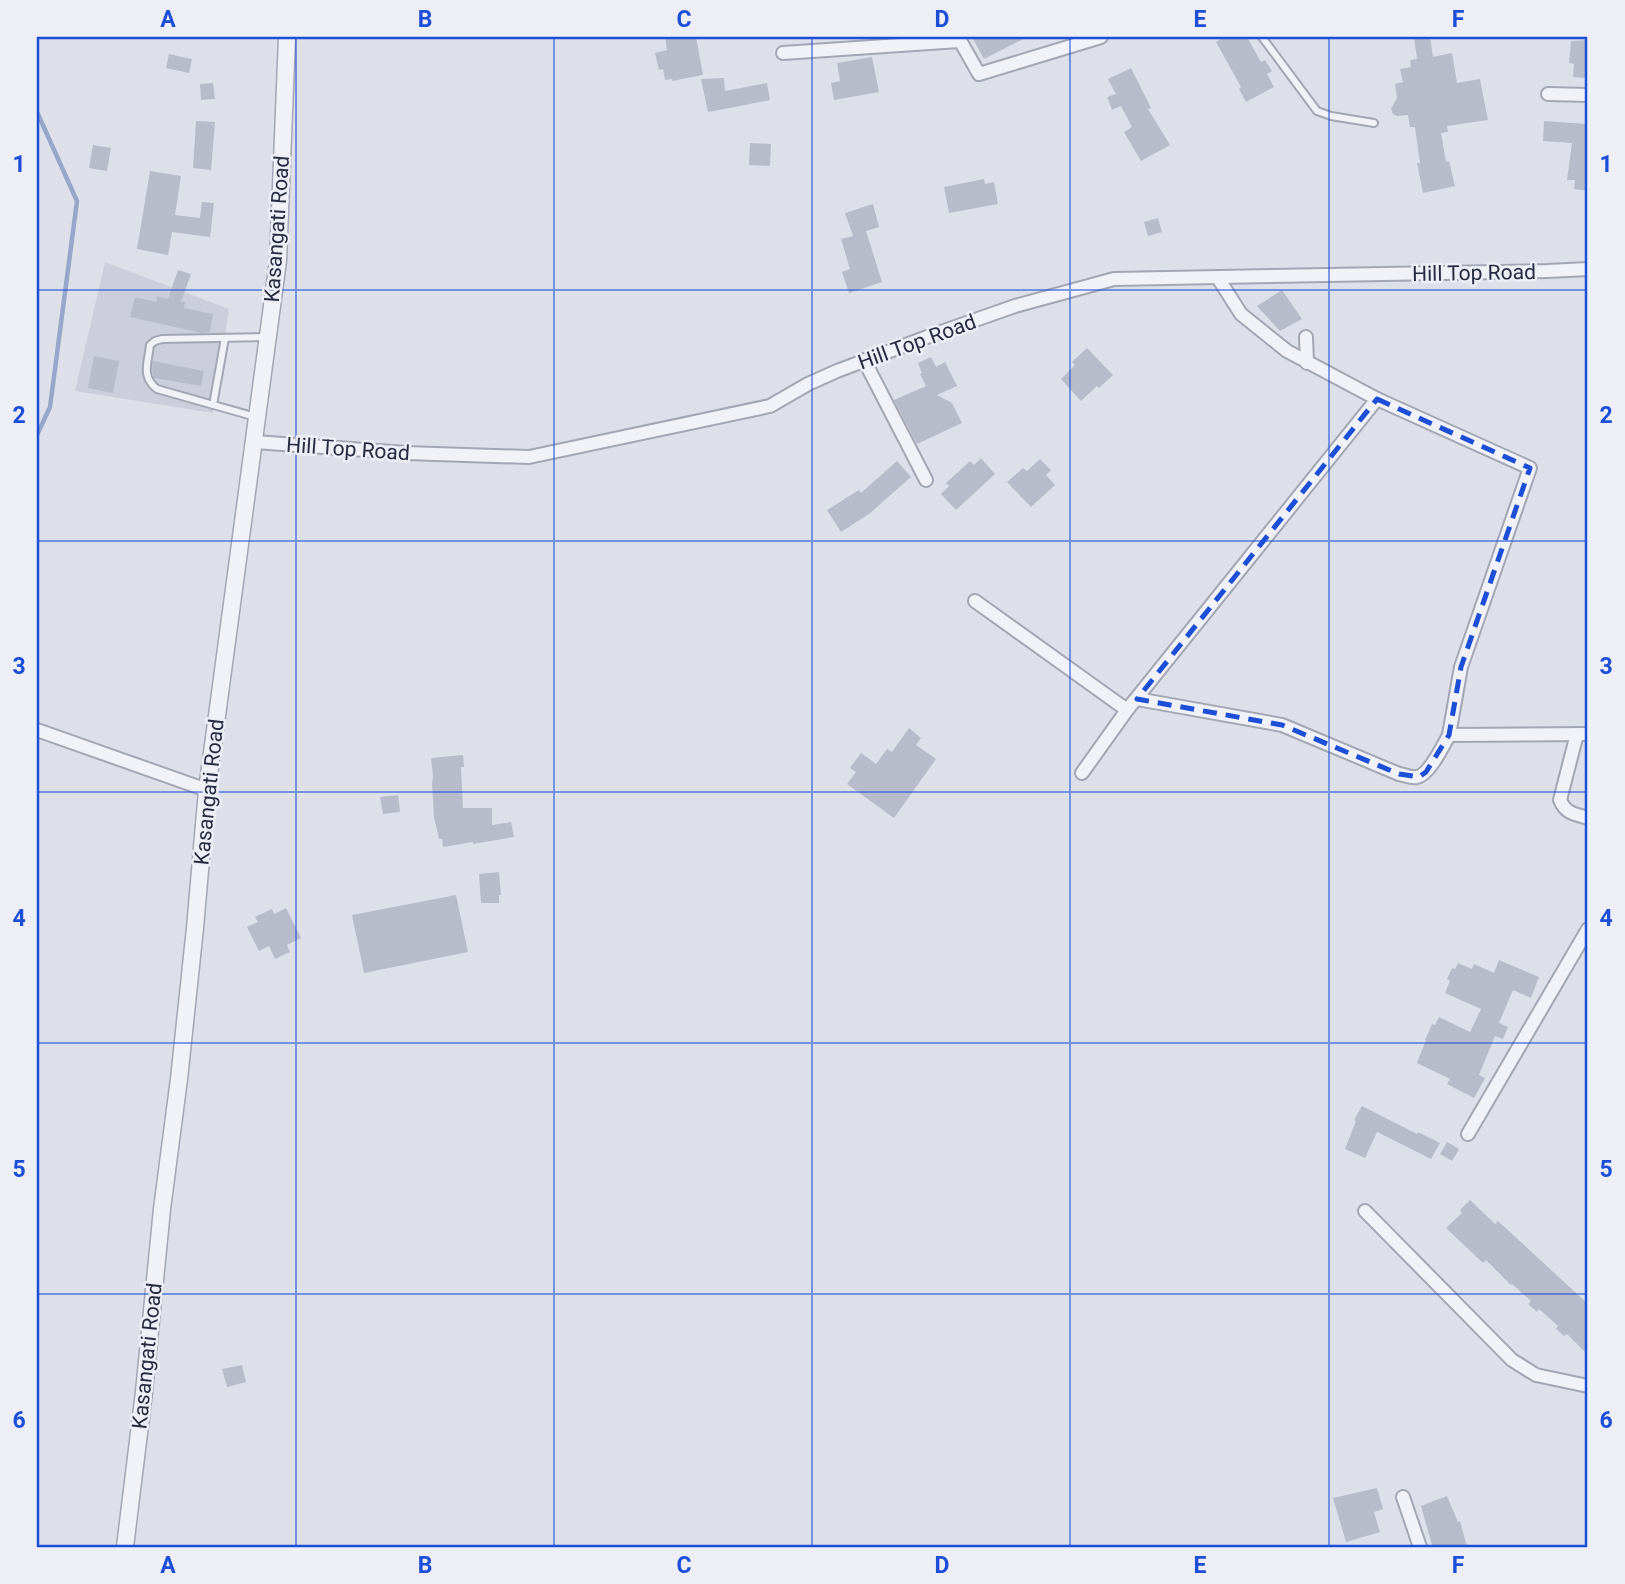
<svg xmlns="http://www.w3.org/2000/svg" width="1625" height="1584" viewBox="0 0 1625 1584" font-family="Roboto,sans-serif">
  <rect width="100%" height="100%" fill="#dee0e9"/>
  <path fill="#cccfdb" d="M105,262l124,47 -16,104 -138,-22z"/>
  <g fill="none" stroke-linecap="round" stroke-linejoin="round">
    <path stroke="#97a6cb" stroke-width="4.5" d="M37,112l40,89 -27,206 -13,28"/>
  </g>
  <g fill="#b8bbc9">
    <path d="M665,37h31l7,38 -31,6v-2l-7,1 -2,-11 -4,1 -4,-17 12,-3z"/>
    <path d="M972,37h55l-43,22z"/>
    <path d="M1224,37h23l14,25 4,-2 7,11 -5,3 7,13 -28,15 -7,-13 2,-2 -25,-45z"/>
    <path d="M1414,37h16l3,20 19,-4 5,30 23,-4 8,41 -41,6 1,6 -7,1 5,29 3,-1 6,25 -32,7 -6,-30h3l-5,-36h-5l-2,-12 -11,1 -4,-2 -2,-5 6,-11 -2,-14 8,-2 -3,-13 11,-2 -1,-7 7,-1z"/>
    <path d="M1588,40v38l-15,-1 1,-13 -5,-1 2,-22z"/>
    <path d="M169,54l23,5 -3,14 -23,-5z"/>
    <path d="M872,57l7,35 -45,8 -3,-17 9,-2 -3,-18z"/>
    <path d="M1131,68l20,40 -3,1 22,36 -29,16 -17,-29 8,-5 -11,-21 -9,4 -5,-13 9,-3 -8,-15z"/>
    <path d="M724,78l1,13 42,-8 3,17 -62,12 -7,-33z"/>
    <path d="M213,83l2,16 -14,1 -1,-16z"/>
    <path d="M196,121l19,1 -4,48 -18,-2z"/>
    <path d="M1544,121l44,3v67l-14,-2 1,-9h-8l5,-37 -29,-2z"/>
    <path d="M750,143l21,1 -1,22 -21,-1z"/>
    <path d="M93,145l18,3 -4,23 -18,-3z"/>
    <path d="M150,171l31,5 -6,39 25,3 2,-16 12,1 -4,34 -38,-5 -4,23 -31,-6z"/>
    <path d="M984,179l1,5 9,-2 4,22 -49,9 -5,-26z"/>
    <path d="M873,204l6,23 -13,4 16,51 -33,11 -7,-21 8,-3 -9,-30 12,-3 -8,-23z"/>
    <path d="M1158,218l4,14 -14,4 -4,-14z"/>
    <path d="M178,270l13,4 -10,28h4l-1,6 29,6 -3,18 -8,1 -72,-16 5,-20 21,5 1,-6 11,3z"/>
    <path d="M1282,290l20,29 -22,12 -23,-25z"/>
    <path d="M1087,348l26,27 -14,13 -2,-2 -16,15 -20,-22 14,-14 -3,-3z"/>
    <path d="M94,356l25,5 -6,32 -25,-5z"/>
    <path d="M931,357l5,10 9,-5 12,24 -20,9 15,8 10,20 -45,21 -23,-44 32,-14 -6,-12 2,-1 -4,-10z"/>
    <path d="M153,361l51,10 -3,15 -47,-8 -2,-9z"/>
    <path d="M981,458l14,16 -39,36 -15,-16 8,-8 -3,-3 24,-22 4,4z"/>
    <path d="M1040,459l11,11 -5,5 9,10 -24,22 -24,-25 16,-14 4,3z"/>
    <path d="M897,461l14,16 -42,37 -28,18 -14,-22 32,-20 2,3z"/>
    <path d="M909,728l12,10 -5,7 20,14 -42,59 -47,-34 9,-12 -6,-4 11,-15 15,11 11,-15 5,3z"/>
    <path d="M463,755l1,12h-3l2,41h29v17l19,-3 3,15 -41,7v-2l-30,5 -1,-8h-3l-5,-22 -2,-33 1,-7 -2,-19z"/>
    <path d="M398,795l2,17 -17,2 -3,-17z"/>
    <path d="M499,872l2,23h-2v8h-18l-2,-29z"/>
    <path d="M456,895l12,57 -104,21 -12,-58z"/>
    <path d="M286,908l15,30 -14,7 3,7 -15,7 -6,-13 -10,5 -12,-24 11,-5 -3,-5 17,-8 2,5z"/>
    <path d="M1499,960l40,17 -8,21 -18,-8 -14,33 9,4 -5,12 -8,-3 -16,39 6,3 -11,20 -27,-14 3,-5 -33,-16 9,-23h-1l7,-16 3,1 4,-8 31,15 11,-23 -36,-16 5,-12 -3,-2 5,-11 3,1 3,-6 14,6 2,-5 20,9z"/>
    <path d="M1362,1106l55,28 1,-2 22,11 -9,16 -54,-27 -12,26 -20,-9 11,-28 -2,-1z"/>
    <path d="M1447,1142l12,7 -7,12 -12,-7z"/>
    <path d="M1470,1200l25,24 3,-3 90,83v51l-21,-21 -3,2 -8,-7 2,-3 -19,-17 -2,3 -9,-8 3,-3 -19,-17 -1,1 -25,-25 -3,3 -37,-35 16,-15 -2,-3z"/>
    <path d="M242,1365l4,17 -19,5 -5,-18z"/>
    <path d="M1377,1488l6,21 -9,3 6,20 -34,10 -13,-44z"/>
    <path d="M1447,1496l11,26 2,-1 7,26h-33l-2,-2 -11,-39z"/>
  </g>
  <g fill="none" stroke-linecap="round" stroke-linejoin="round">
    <g stroke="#a3a6b3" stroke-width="10">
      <g id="service">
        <path d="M1262,37l55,74 14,5 43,7"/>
        <path d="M213,405l12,-67"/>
        <path d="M256,417l-99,-28c-16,-12 -9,-26 -7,-44l5,-4 7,-2 105,-2"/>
      </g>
    </g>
    <g stroke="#a3a6b3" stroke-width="16">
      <g id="minor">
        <path d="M958,37l21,37 122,-37"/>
        <path d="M783,53l176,-12"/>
        <path d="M1548,94l40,1"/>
        <path d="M1218,278l23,36 46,37 90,48 153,69 -69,199 -12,68"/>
        <path d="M1306,337l1,26"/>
        <path d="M864,360l62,120"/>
        <path d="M255,442l151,11 123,4 241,-51 38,-22 29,-13 90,-34 88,-31 99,-27 433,-8 41,-2"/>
        <path d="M975,601l152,109"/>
        <path d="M1137,699l145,26 117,49c6,1 12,4 18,3 12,-2 26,-31 32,-42l139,-1"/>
        <path d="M37,730l170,60"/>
        <path d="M1577,734l-17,66c6,14 15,14 28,18"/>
        <path d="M1082,773l45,-63 250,-311"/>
        <path d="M1468,1134l120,-205"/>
        <path d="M1365,1211l147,149 24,15 52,11"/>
        <path d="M1403,1497l17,50"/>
      </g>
    </g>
    <g stroke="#a3a6b3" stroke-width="19">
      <path id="tertiary" d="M125,1547l19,-155 18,-183 17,-130 16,-151 12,-138 71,-529 9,-224"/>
    </g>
    <use href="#service" stroke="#f1f2f7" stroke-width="6"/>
    <use href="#minor" stroke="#f1f2f7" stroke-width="12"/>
    <use href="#tertiary" stroke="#f1f2f7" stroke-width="16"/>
  </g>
  <path fill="none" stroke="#1d4ed8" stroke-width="5" stroke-dasharray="14 9" stroke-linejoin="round" d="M1377,399l153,69 -69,199 -12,68 -23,37 -7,5 -20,-3 -117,-49 -145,-26z"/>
  <path fill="none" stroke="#1d4ed8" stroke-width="2" stroke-opacity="0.55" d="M296,37v1510M554,37v1510M812,37v1510M1070,37v1510M1329,37v1510M37,290h1551M37,541h1551M37,792h1551M37,1043h1551M37,1294h1551"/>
  <g text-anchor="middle" stroke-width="5" stroke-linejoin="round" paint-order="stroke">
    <g font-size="21" fill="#262b40" stroke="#eeeff6">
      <text transform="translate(277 229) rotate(-86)" y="7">Kasangati Road</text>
      <text transform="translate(1474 273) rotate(-1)" y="7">Hill Top Road</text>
      <text transform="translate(917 342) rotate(-20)" y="7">Hill Top Road</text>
      <text transform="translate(348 449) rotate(4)" y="7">Hill Top Road</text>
      <text transform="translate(209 792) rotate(-84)" y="7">Kasangati Road</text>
      <text transform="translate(147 1356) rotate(-84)" y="7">Kasangati Road</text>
    </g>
  </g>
  <rect width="1625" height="1584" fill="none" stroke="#eeeff6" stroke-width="77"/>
  <rect x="38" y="38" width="1548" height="1508" fill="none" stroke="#1d4ed8" stroke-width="2.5"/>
  <g font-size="23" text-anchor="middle" font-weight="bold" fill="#1d4ed8">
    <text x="168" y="27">A</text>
    <text x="425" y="27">B</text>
    <text x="684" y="27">C</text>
    <text x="942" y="27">D</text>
    <text x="1200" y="27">E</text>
    <text x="1458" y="27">F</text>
    <text x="19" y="172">1</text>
    <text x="1606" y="172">1</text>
    <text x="19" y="423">2</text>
    <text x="1606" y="423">2</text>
    <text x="19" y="674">3</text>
    <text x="1606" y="674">3</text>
    <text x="19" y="926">4</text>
    <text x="1606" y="926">4</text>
    <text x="19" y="1177">5</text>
    <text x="1606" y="1177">5</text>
    <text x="19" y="1428">6</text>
    <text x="1606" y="1428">6</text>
    <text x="168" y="1573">A</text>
    <text x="425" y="1573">B</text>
    <text x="684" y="1573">C</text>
    <text x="942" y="1573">D</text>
    <text x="1200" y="1573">E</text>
    <text x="1458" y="1573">F</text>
  </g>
</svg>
